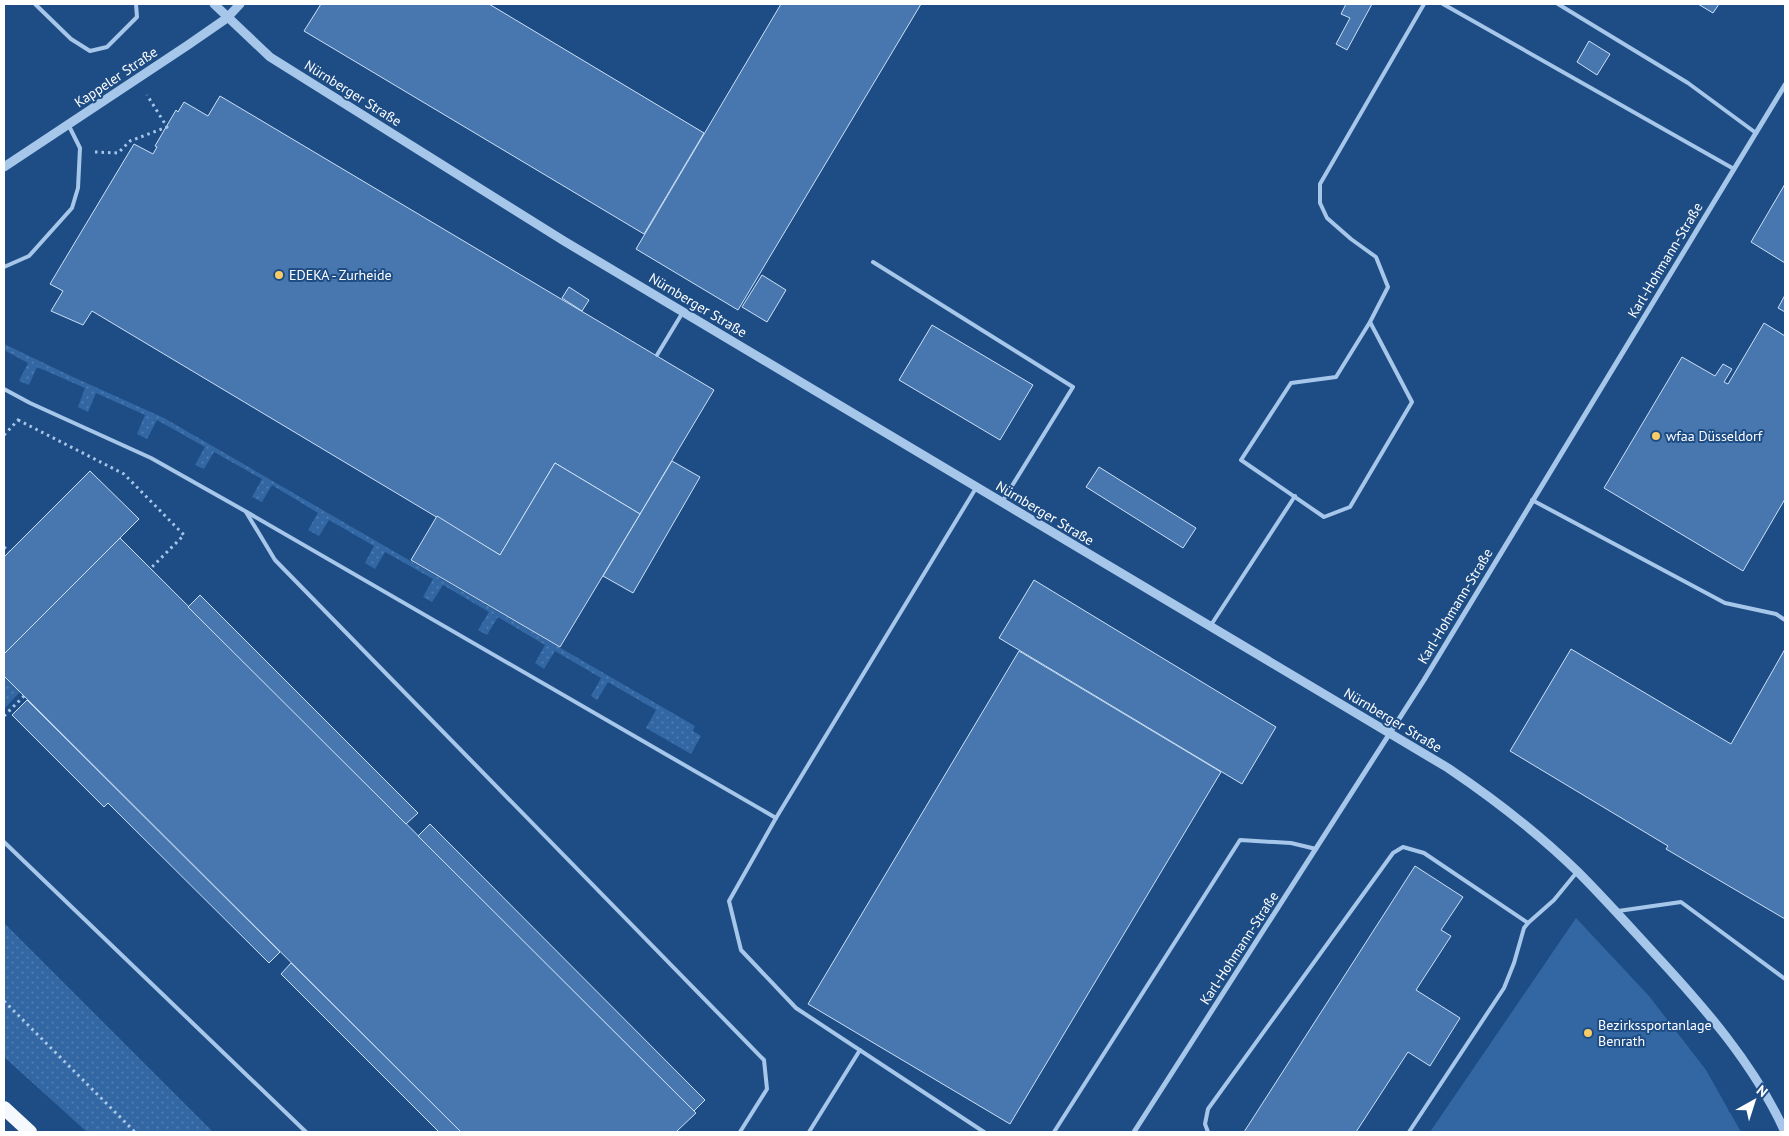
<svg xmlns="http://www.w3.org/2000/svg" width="1789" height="1136" viewBox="0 0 1789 1136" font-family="'PT Sans',sans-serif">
  <defs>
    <pattern id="grass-dots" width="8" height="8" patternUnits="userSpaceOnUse" patternTransform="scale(1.25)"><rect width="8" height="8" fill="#3267a3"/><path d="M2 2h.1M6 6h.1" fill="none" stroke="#517eb1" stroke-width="1.8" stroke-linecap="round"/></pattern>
  </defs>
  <rect width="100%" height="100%" fill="#1e4d85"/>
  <g fill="url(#grass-dots)">
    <path d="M4,344l69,33 91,41 531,308 -2,5 8,5 -10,18 -45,-26 10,-18 -48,-28 -11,18 -6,-4 10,-18 -46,-27 -11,18 -9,-6 10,-18 -47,-28 -11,18 -9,-5 11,-18 -46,-27 -11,17 -9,-5 10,-18 -48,-27 -10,17 -10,-6 9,-17 -45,-26 -10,16 -11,-6 10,-17 -46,-28 -10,17 -10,-5 10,-18 -48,-27 -10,17 -9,-4 10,-18 -48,-27 -10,19 -10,-5 8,-19 -49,-22 -8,19 -10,-5 7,-19 -48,-21 -8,18 -10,-4 9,-18 -24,-13z"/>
    <path d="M4,676l16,16 -16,17z"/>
    <path d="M4,923l209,209h-126l-83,-75z"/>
  </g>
  <path fill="#3267a3" d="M1576,918l73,78 57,74 35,62h-311z"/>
  <g fill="#4777ae" stroke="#cbe0f7">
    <path d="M321,4h168l215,129 -60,101 -340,-203z"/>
    <path d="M781,4h140l-183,306 -102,-61z"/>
    <path d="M1346,4h26l-25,46 -11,-6 14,-26 -9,-4z"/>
    <path d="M1698,4h21l-6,9z"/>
    <path d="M1589,41l21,13 -13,21 -20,-13z"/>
    <path d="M220,96l494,294 -74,124 -85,-51 -55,92 -408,-244 -9,14 -32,-14 12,-20 -13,-7 84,-140 19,10 4,-7 -2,-1 21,-36 2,2 6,-10 24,14z"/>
    <path d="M1785,184v79l-34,-21z"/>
    <path d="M762,275l24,15 -19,32 -25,-15z"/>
    <path d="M569,287l20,13 -7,11 -20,-13z"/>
    <path d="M1785,295v17l-7,-4z"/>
    <path d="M1764,323l21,13v163l-42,72 -139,-83 78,-131 33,19 8,-12 9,5 -8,13 4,2z"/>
    <path d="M932,325l101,60 -33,55 -101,-60z"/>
    <path d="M672,461l28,16 -67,116 -30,-17z"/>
    <path d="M555,463l85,51 -80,133 -149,-87 26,-44 63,39z"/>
    <path d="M1099,467l97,61 -13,20 -97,-61z"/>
    <path d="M90,471l49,48 -135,135v-97z"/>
    <path d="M120,538l576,575 -20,19h-215l-457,-456v-22z"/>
    <path d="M1034,580l242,147 -34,57 -243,-146z"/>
    <path d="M200,595l218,218 -12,11 -218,-217z"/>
    <path d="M1571,649l160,95 54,-95v270l-119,-70 2,-3 -158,-95z"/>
    <path d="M1019,651l202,121 -211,352 -202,-120z"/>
    <path d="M27,700l253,252 -11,11 -161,-160 -4,4 -92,-92z"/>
    <path d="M430,824l275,276 -11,11 -276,-275z"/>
    <path d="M1415,866l48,31 -22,33 10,6 -35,54 44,28 -30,48 -22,-14 -52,80h-112z"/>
    <path d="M291,963l170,169h-22l-158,-158z"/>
  </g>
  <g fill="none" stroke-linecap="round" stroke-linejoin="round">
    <g stroke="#a7c7ea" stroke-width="3" stroke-dasharray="2.5 4" stroke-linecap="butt">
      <path d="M95,152l23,1 12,-12 37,-14 -20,-32"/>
      <path d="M18,420l106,54 60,61 -34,34"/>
      <path d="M4,435l16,-17"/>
      <path d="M4,547l5,5"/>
      <path d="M4,716l20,-20"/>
      <path d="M4,1001l131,131"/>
    </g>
    <g stroke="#a7c7ea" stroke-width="4">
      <path d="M35,4l36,35 19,12 17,-4 30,-30 -1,-13"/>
      <path d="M1443,4l291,165"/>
      <path d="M1558,4l130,79 68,50"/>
      <path d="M873,262l200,125 -71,115"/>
      <path d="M4,267l25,-11 43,-48 6,-20 2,-40 -11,-22"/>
      <path d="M1370,322l42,80 -62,105 -26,10 -83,-57 50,-77 45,-6 34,-55 18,-35 -12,-30 -25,-18 -24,-21 -7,-15v-19l104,-180"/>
      <path d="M657,355l26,-43"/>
      <path d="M4,389l26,14 121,55 94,53 531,307"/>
      <path d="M976,488l-200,330 -47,83 12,49 55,58 188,124"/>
      <path d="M1532,500l193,103 51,11 9,6"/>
      <path d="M246,512l29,48 489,500 3,29 -27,43"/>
      <path d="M1211,625l84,-129"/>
      <path d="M4,842l302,290"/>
      <path d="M1618,911l63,-9 104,77"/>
      <path d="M809,1132l51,-82"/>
      <path d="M1054,1132l186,-292 51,3 25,6"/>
      <path d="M1208,1132l-3,-8 3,-15 185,-256 10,-6 21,6 104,70"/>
      <path d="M1409,1132l95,-144 10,-25 10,-35 4,-5 26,-23 23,-28"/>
    </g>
    <path stroke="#a7c7ea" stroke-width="5" d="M1134,1132l290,-452 361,-595"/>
    <g stroke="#a7c7ea" stroke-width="9">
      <path d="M214,4l56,53 294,184 884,527c46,31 91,66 130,104 26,26 51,54 75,80 51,55 101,112 132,180"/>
      <path d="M4,167l184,-122 39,-27 13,-14"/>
    </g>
    <path stroke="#f5f9fe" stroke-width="14" d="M4,1108l26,24"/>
  </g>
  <g fill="#f9cb66" stroke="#1e4d85" stroke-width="2">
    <circle cx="279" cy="275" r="5"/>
    <circle cx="1656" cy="436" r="5"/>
    <circle cx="1588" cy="1033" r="5"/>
  </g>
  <g text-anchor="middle" stroke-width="4" stroke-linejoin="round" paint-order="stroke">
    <g font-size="14" fill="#fff" stroke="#1e4d85">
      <text transform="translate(116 77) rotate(-34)" y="5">Kappeler Straße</text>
      <text transform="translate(353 93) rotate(32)" y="5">Nürnberger Straße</text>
      <text transform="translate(1665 260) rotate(-59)" y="5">Karl-Hohmann-Straße</text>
      <text transform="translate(698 305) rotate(31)" y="5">Nürnberger Straße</text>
      <text transform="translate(1045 513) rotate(31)" y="5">Nürnberger Straße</text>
      <text transform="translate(1455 606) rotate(-59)" y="5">Karl-Hohmann-Straße</text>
      <text transform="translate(1393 720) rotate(31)" y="5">Nürnberger Straße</text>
      <text transform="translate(1239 948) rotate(-57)" y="5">Karl-Hohmann-Straße</text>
    </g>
    <g font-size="14" fill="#fff" stroke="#1e4d85" text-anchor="start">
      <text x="289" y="280">EDEKA - Zurheide</text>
      <text x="1666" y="441">wfaa Düsseldorf</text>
      <text x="1598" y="1030">Bezirkssportanlage<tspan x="1598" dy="16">Benrath</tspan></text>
    </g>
  </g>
  <rect width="1789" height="1136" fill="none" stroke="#ffffff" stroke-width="10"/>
  <g transform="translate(1754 1101) rotate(39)" stroke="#1e4d85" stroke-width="4" paint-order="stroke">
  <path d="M0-4L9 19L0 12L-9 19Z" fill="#ffffff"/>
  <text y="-8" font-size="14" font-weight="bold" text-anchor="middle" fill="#ffffff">N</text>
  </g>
</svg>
